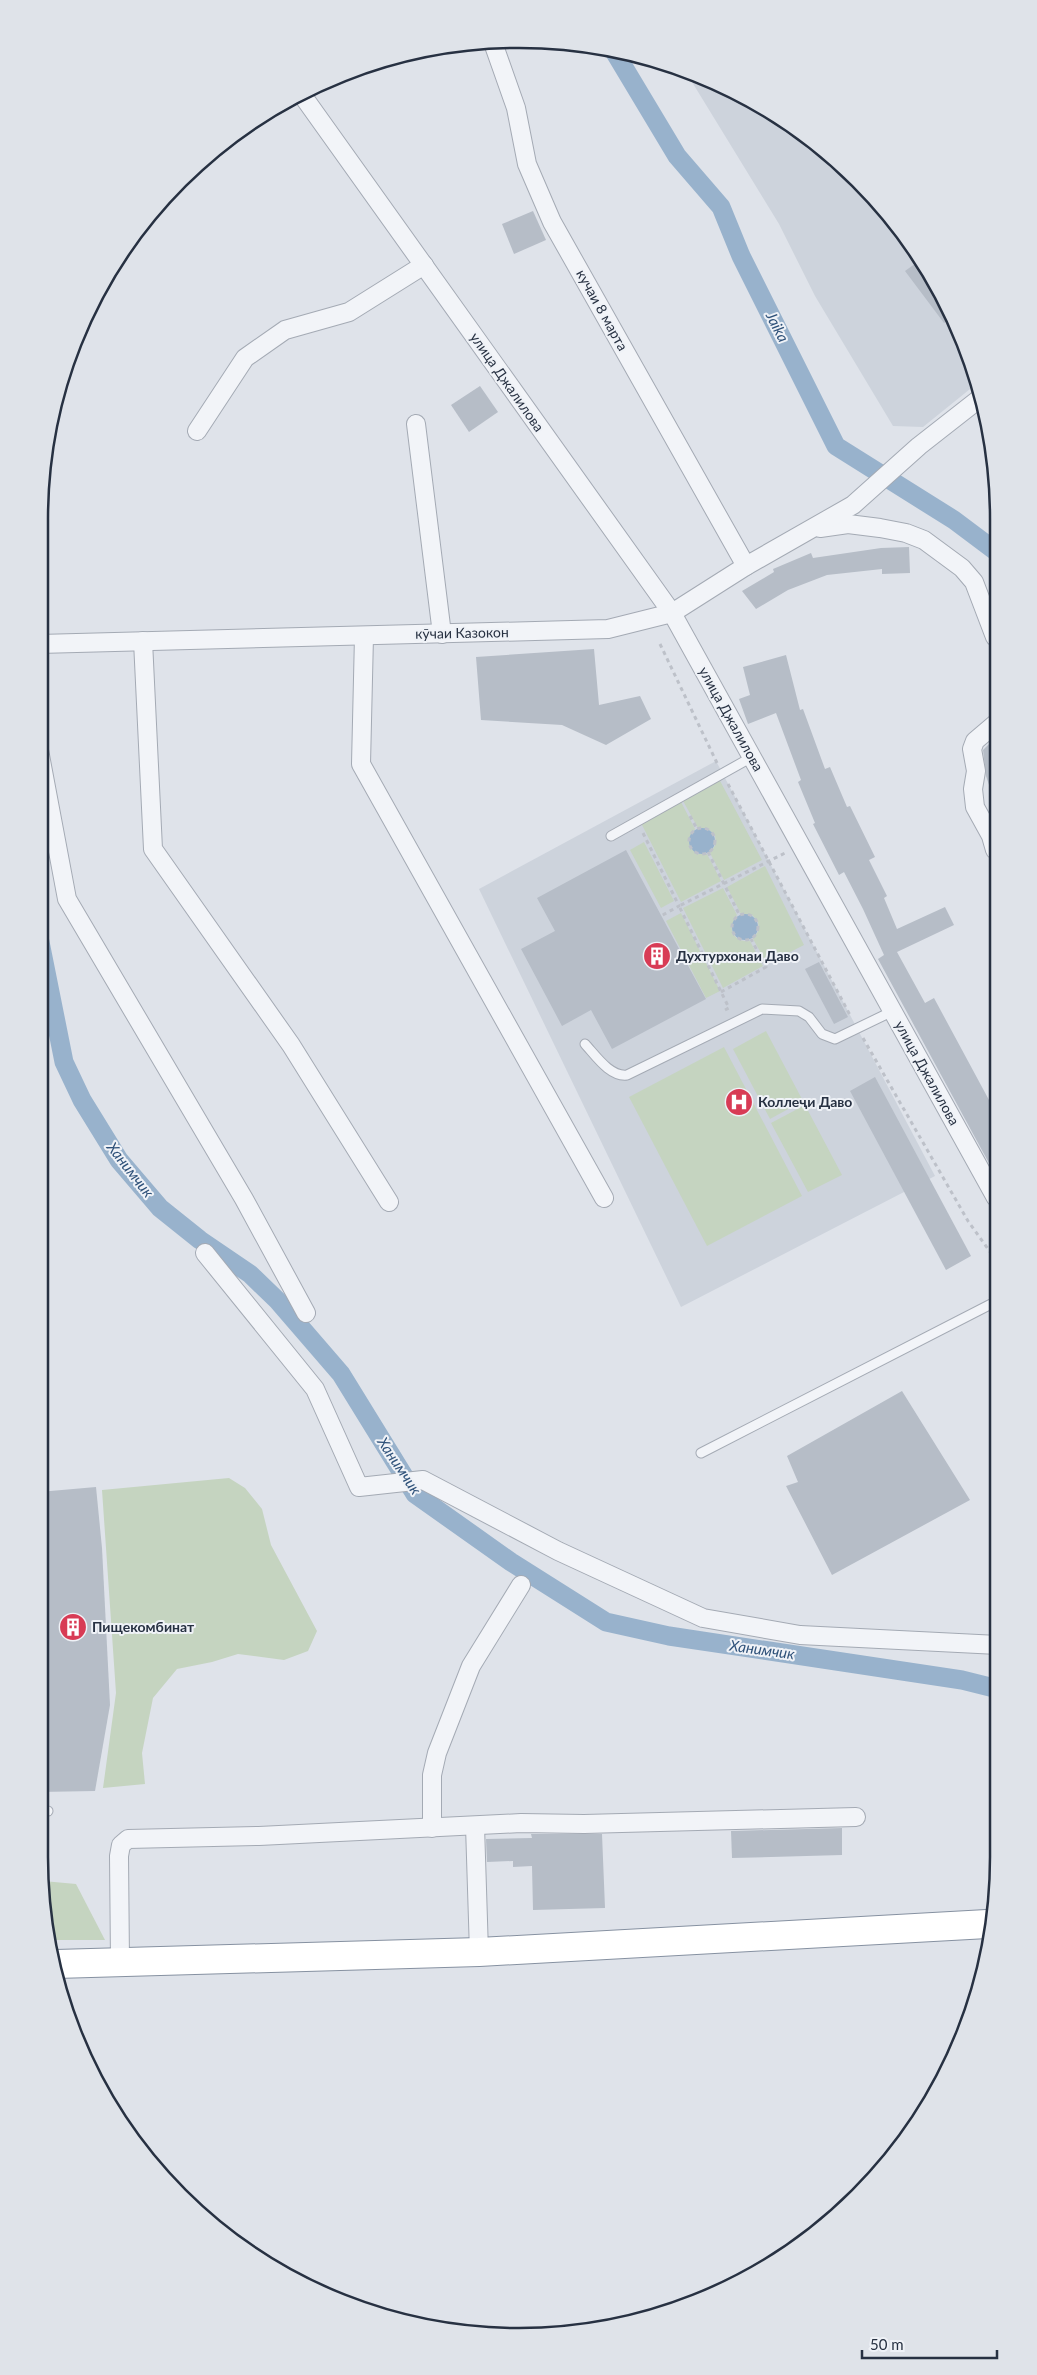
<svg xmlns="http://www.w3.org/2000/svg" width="1037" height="2375" viewBox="0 0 1037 2375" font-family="Lato,sans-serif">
  <rect width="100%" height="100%" fill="#dfe3ea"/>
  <g fill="#cdd3dc">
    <path d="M671,64l114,56 114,106 63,109 13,50 -52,42 -30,-1 -78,-130 -36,-72 -87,-142z"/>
    <path d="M716,761l219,415 -254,131 -202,-418z"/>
  </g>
  <g fill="#c5d4c0">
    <path d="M718,777l44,83 -38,20 -14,-27 6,-9 -1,-9 -7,-6 -10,-1 -16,-29z"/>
    <path d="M680,800l15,29 -6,9 1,9 7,7h10l14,27 -40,21 -41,-81z"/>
    <path d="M644,842l30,59 -13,7 -31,-58z"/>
    <path d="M765,866l39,79 -37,19 -14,-25 6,-9 -1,-9 -6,-6 -11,-1 -14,-27z"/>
    <path d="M723,888l14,27c-10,13 -4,28 13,26l13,25 -40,22 -40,-80z"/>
    <path d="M681,913l39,78 -14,7 -40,-77z"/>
    <path d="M766,1031l37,70 -33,18 -37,-70z"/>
    <path d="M724,1047l78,149 -95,50 -78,-149z"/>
    <path d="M805,1105l37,70 -34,17 -37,-69z"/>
    <path d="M229,1478l16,10 17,21 9,36 46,86 -9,20 -24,9 -46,-6 -26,8 -35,7 -24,29 -11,55 3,31 -42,4 13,-95 -14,-203z"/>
    <path d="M43,1881l33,3 29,56h-52z"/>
  </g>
  <g fill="#98b2cc">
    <circle cx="702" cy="841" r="13"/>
    <circle cx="745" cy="927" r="13"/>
  </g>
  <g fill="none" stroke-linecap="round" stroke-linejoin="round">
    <g stroke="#98b2cc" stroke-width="19">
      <path d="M614,51l63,105 44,51 20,49 95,190 118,74 40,30"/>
      <path d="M39,937l25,125 18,38 37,60 41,48 40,32 50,34 28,27 63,73 74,120 96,68 95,60 63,14 293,44 36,9"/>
    </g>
  </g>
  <g fill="#b6bdc7">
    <path d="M533,211l13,29 -32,14 -12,-30z"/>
    <path d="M919,261l33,57 -8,5 -39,-52z"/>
    <path d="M480,386l18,26 -29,20 -18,-27z"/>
    <path d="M909,547l1,26 -28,1v-5l-55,6 -39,15 -32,19 -14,-18 32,-19 -1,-3 38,-16 2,5 68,-10z"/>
    <path d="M594,649l5,56 41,-9 11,23 -45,26 -44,-20 -81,-5 -5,-63z"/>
    <path d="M786,655l14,55 3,-1 22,60 5,-2 17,40 3,-1 25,51 -6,3 18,36 -3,2 13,31 48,-22 9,18 -57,27 28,51 9,-5 62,115v63l-118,-217 6,-4 -21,-46 -19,-37 -5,3 -26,-51 2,-1 -17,-41 3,-2 -25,-67 -28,11 -9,-25 11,-4 -7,-28z"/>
    <path d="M995,738v55l-3,1 -6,-18 -3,-26z"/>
    <path d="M626,850l80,149 -94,50 -21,-39 -29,16 -41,-77 34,-18 -18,-33z"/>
    <path d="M819,962l29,55 -14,7 -29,-55z"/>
    <path d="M875,1077l96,179 -25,14 -96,-179z"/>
    <path d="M902,1391l68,109 -138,75 -46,-89 12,-4 -11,-26z"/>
    <path d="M96,1487l6,61 8,157 -15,86 -56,1v-300z"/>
    <path d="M842,1828v27l-110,3 -1,-27z"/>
    <path d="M531,1834h71l3,74 -72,2 -1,-44 -19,1v-6l-26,1 -1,-23 46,-1z"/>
  </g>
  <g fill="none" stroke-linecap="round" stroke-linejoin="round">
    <g stroke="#a4aab4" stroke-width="11">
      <g id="service">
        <path d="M611,836l141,-79"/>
        <path d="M585,1044c11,12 25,33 42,31l135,-66 37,2 10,6 13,17 13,5 58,-28"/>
        <path d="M701,1453l296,-152"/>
        <path d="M39,1811h9"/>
      </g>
    </g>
    <g stroke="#a4aab4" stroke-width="20">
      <g id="minor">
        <path d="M492,40l24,68 11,56 25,58 194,344"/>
        <path d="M300,92l372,521 324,585"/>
        <path d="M416,424l26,210"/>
        <path d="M197,431l48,-73 40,-28 64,-18 75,-47"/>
        <path d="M820,528l28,-4 32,4 26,5 18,7 38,28 12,14 21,55"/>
        <path d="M364,636l-3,128 243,434"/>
        <path d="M143,641l10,208 138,196 98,157"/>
        <path d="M39,644l569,-15 64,-16 74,-47 107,-61 66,-59 60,-47"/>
        <path d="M995,724l-20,17 -3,8 4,22 -3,18 2,18 16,29 4,14"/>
        <path d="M39,750l28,149 177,300 62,114"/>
        <path d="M205,1253l110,136 44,98 64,-7 135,71 145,67 97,17 198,10"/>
        <path d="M475,1826l4,126"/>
        <path d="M432,1828v-53l5,-22 34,-87 50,-81"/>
        <path d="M120,1962l-1,-106 2,-11 7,-6 131,-3 262,-13 63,1 272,-7"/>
      </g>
    </g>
    <g stroke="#8691a1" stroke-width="30">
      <path id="trunk" d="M56,1964l423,-12 508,-28"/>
    </g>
    <g stroke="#bdc1c9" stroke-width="3" stroke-dasharray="4 4" stroke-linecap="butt">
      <path d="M660,644l57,119"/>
      <path d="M728,784l123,233"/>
      <path d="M690,816l7,13"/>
      <circle cx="702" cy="841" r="13"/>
      <path d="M643,833l36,73 -18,10"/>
      <path d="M708,852l32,64"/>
      <circle cx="745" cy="927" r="13"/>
      <path d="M721,992l45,-25 -15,-28"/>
      <path d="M725,1010l4,-2 -50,-102 108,-54"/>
      <path d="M863,1038l105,183 28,39"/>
    </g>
    <use href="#service" stroke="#f2f4f8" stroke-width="9"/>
    <use href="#minor" stroke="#f2f4f8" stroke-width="18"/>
    <use href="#trunk" stroke="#fff" stroke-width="28"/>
  </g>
  <defs>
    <g id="building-disc" transform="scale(1.4375)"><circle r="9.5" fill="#d83b55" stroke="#eff2f7"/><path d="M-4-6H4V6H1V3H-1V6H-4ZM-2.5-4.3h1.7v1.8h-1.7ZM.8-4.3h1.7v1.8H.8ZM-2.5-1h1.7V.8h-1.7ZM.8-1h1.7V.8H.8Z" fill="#fff"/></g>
    <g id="hospital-disc" transform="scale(1.4375)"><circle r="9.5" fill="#d83b55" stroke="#eff2f7"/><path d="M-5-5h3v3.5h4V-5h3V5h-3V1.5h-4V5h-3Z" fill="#fff"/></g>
  </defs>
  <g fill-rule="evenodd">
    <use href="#building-disc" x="657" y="956"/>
    <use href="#hospital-disc" x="739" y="1102"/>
    <use href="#building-disc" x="73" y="1627"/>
  </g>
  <g text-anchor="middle" stroke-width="4" stroke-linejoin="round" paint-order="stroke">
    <g font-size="14" fill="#273142" stroke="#eff2f7">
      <text transform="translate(602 310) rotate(61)" y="5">кучаи 8 марта</text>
      <text transform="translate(507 382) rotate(55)" y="5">улица Джалилова</text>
      <text transform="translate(462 633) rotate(-1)" y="5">кӯчаи Казокон</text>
      <text transform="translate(731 719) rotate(61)" y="5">улица Джалилова</text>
      <text transform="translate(927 1073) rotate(61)" y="5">улица Джалилова</text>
    </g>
    <g font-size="14" font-weight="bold" fill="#273142" stroke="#eff2f7" text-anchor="start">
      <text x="676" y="961">Духтурхонаи Даво</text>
      <text x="758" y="1107">Коллеҷи Даво</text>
      <text x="92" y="1632">Пищекомбинат</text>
    </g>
    <g font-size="15" font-style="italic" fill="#2e5179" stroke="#eff2f7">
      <text transform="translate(777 327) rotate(63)" y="5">Jaika</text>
      <text transform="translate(130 1170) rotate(52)" y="5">Ханимчик</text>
      <text transform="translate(399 1466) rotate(56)" y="5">Ханимчик</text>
      <text transform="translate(762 1650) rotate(8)" y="5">Ханимчик</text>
    </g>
  </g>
  <path d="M0 0H1037V2375H0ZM519 48H519A471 471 0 0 1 990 519V1857A471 471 0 0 1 519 2328H519A471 471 0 0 1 48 1857V519A471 471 0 0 1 519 48Z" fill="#dfe3e9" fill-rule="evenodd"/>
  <path fill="none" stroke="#273142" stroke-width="2.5" d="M519 48H519A471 471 0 0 1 990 519V1857A471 471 0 0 1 519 2328H519A471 471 0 0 1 48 1857V519A471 471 0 0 1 519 48Z"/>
  <path d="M862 2350v8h135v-8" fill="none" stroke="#273142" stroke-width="2.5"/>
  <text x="870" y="2350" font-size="15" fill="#273142" stroke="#eff2f7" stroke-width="4" paint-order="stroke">50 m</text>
</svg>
